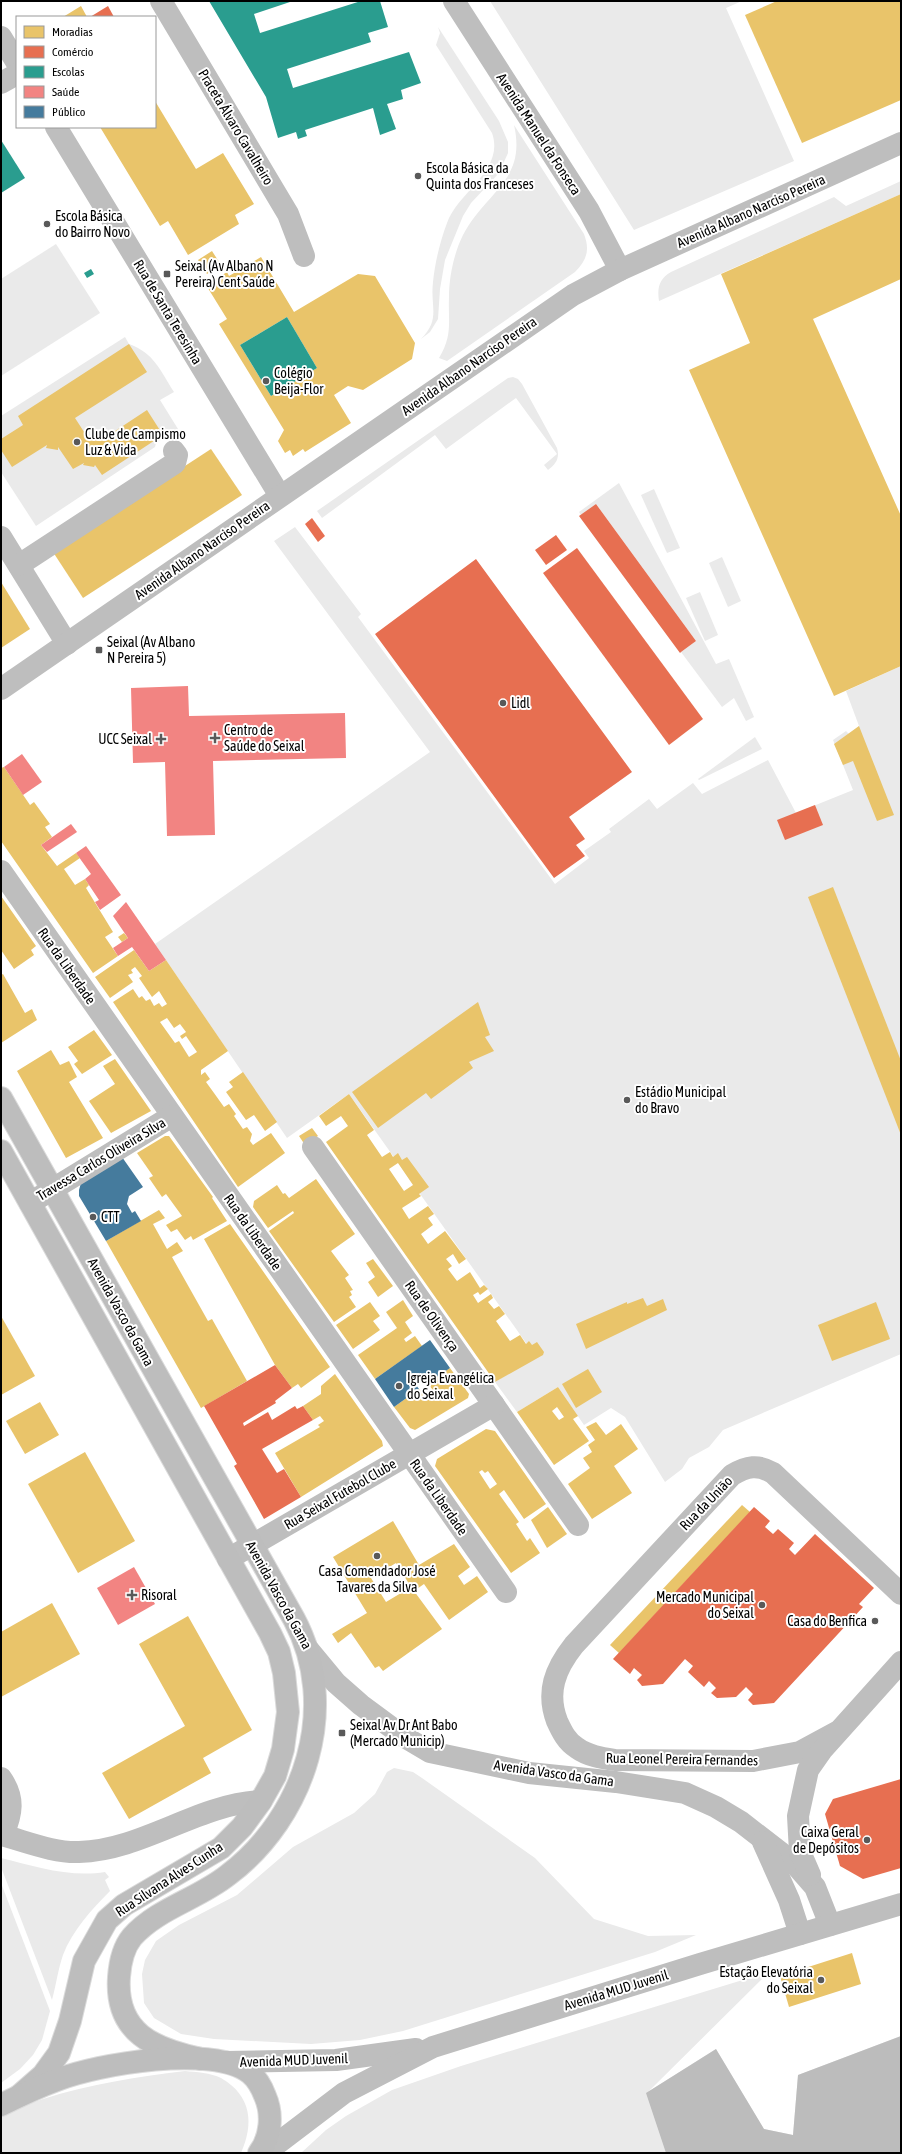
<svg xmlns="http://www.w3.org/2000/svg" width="902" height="2154" viewBox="0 0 902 2154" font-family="'Asap Condensed',sans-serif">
  <rect width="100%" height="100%" fill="#fff"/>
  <g fill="#eaeaea">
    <path d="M490,1h252l-16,7 68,153 -160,69z"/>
    <path d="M438,27l61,94 9,21v11l-9,20 -28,30 -8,13 -18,44 -5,29 -2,30 -8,13 -9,7c20,-20 9,-32 12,-57 2,-20 7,-40 14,-59 12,-32 58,-53 45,-90l-56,-88 4,-12z"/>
    <path d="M514,125l70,109c6,16 3,26 -9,38l-128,89 -8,-3c14,-23 9,-36 10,-61 0,-20 5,-44 14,-62 22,-43 64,-54 51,-110z"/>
    <path d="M901,181v13l-242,107c-2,-13 0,-22 12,-29l163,-75 12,9z"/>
    <path d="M56,244l44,69 -99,63v-97z"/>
    <path d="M125,337l4,7c25,9 31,26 45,48l-14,8 18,29 -22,14 -1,4 -119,79 -35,-54v-56z"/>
    <path d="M513,377l5,2 4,5 35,64c3,10 -1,16 -9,22l-4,-5 13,-11 -41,-56 -70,51 -11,-14 -113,83 -5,-7 191,-133z"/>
    <path d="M619,483l97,181 13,-5 25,58 -8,4 -12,-23 -12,9 -41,-55 15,-11 -100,-137 -15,11 -2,-3z"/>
    <path d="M654,489l26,59 -13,5 -26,-58z"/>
    <path d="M295,527l66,87 -3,3 197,267 34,-26 -5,-7 27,-19 -2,-3 40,-30 8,10 36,-26 9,11 66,-34 28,53 57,-23 -20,-50 13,-9 3,3 10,-8 -13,-35 55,-25v688l-178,76 -14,17 -20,11 -7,11 -17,13 -40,-65 -14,-9 -27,17 -26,-38 -41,25 -22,-30 41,-25 -187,-263 -62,44 -132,-194 275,-192 -156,-211z"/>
    <path d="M722,557l19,44 -13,6 -19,-44z"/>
    <path d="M700,592l18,43 -13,6 -19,-43z"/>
    <path d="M755,737l7,12 -63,31 -1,-1z"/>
    <path d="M394,1768l19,4 9,6 113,80 59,61 54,17 48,-1 -41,17 -252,79 -43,9 -49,4 -97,-5 -33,-5 -27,-16 -10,-15 -2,-29 3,-14 11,-19 23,-16 58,-30 56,-48 61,-34 21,-19 12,-22z"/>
    <path d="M1,1858c33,8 69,20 104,14l4,5 -4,3 5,11c-18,18 -38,40 -47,64 -5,14 -7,31 -11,45l-51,-133z"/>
    <path d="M1,1883l49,128 -8,29 -9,15 -13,14 -19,14z"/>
    <path d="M769,1972l-121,120 68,-43 48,80 29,6 5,-60 103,-39v117h-600l25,-23 20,-14 46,-26 69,-24z"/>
    <path d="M185,2071c11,1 26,2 36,7 31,18 33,46 20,75h-240v-36c13,-8 27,-13 42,-18 46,-15 94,-22 142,-28z"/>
  </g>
  <path fill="#bcbcbc" d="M901,2036v117h-235l-20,-60 70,-44 48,80 29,6 5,-60z"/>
  <g fill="#e9c46a" fill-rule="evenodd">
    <path d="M777,1h124v99l-99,43 -57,-128z"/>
    <path d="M81,6l6,11h-24z"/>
    <path d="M155,101l41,68 27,-16 31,51 -19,11 4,9 -51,31 -20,-34 -8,5 -60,-99h55z"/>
    <path d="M901,194v85l-88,40 88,197v150l-67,30 -145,-326 61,-27 -29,-69z"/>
    <path d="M212,251l9,14 -14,9 -9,-14z"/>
    <path d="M261,257l33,55 64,-38 17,2 40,67 -3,16 -49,31 -15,-4 -14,9 17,28 -46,29 -2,-3 -10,7 -3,-6 -5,3 -7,-12 6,-11 -65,-106 8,-5 -21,-34 21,-13 2,4zM287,317l30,51 -46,28 -31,-51z"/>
    <path d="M129,344l18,28 -72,46 13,20 1,-2 11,2v3l47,-31 16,25 -61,40 -7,-10 -1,2 -11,-2 1,-2 -11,6 -15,-22v3l-12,-2 1,-3 -35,22 -11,-17v-11l22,-14 -5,-9z"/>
    <path d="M211,449l31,46 -159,103 -30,-46z"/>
    <path d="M1,582l29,47 -29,19z"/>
    <path d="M859,726l35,89 -17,6 -24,-60 -10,4 -9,-21z"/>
    <path d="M4,767l26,38 4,-3 16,22 -5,3 7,10 -11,8 16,21 19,-13 4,5 -16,11 11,16 10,-6 4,6 -3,3 27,44 -8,5 13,19 -25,17 -92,-132v-73z"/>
    <path d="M833,887l68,174v74l-93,-238z"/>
    <path d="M1,896l35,50 -5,4 3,5 -20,14 -13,-19z"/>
    <path d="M124,933l4,5 -6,4 -4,-5z"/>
    <path d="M134,950l15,21 17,-11 62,91 -27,19v5l4,-3 5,7 -4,3 8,11 10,14 5,-3 7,10 -2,2 9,13 4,-2 5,7 -2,7 3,4 18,-12 14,20 -47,34 -125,-185 20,-13 6,9 3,-2 4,5 4,-2 4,7 5,-3 3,4 5,-3 -8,-13 -7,6 -13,-19 3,-2 -7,-9 -4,3 2,3 -5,2 5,7 -23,16 -15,-21zM167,1018l7,10 6,-4 6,8 -6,4 2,3 4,-3 11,16 -8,5 -10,-16 -4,2 -15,-21z"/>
    <path d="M3,974l22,39 7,-4 5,11 -36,23v-68z"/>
    <path d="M478,1002l12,33 -5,2 9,14 -25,11 4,6 -42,31 -5,-6 -48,35 -26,-36z"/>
    <path d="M94,1030l18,25 -30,19 -8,-10 4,-3 -10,-14z"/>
    <path d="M51,1050l9,15 9,-4 8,16 -8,5 34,56 -37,20 -49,-87z"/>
    <path d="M115,1059l36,52 -40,22 -22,-32 26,-17 -12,-18z"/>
    <path d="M243,1072l34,50 -12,9 -11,-16 -8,5 -20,-28 7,-5 -4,-5z"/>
    <path d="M349,1094l25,36 -7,5 15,22 8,-5 3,5 5,-4 4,7 5,-3 22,30 -10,7 2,2 -19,12 7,11 19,-13 6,8 -6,4 5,7 -12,9 7,10 17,-13 21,28 -7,5 -6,-10 -7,5 6,7 -4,3 9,12 13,-9 10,16 4,-3 4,4 -8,6 -2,-3 -5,3 5,8 13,-9 2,4 -5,4 6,7 5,-3 6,8 -9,7 14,20 10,-6 6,9 3,-3 3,4 5,-3 7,10 -1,3 -48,27 -169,-240 22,-16 -7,-10 -15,10 -7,-10zM398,1163l15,22 -9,6 -15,-22z"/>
    <path d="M312,1128l6,8 -13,9 -6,-9z"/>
    <path d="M165,1136h4l44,61 -1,1 15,23 -34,19 -2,-4 -6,4 -8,-11 -6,3 -5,-7 16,-9 -16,-22 -4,3 -13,-19 4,-2 -16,-23z"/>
    <path d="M316,1179l39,55 -24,17 18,24 -4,3 8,12 -3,1 2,4 -3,2 7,10 -22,15 -65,-91 25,-18 -1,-2 -25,17 -15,-21 1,-6 23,-16 6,9 2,-1 4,5z"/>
    <path d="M159,1210l6,8 -12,6 14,25 10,-7 6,9 -11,6 36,64 4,-2 35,62 -46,27 -95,-167z"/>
    <path d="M230,1224l100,143 -29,21 -3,-4 -6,4 -17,-23 -71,-126z"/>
    <path d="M373,1259l20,27 -15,11 -10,-15 7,-5 -9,-14z"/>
    <path d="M643,1298l4,8 16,-7 4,11 -81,39 -10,-25 51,-22v2z"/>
    <path d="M403,1300l10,16 -8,6 7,11 -8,6 2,3 9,-6 7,10 -47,33 -17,-24 39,-27 -11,-16z"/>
    <path d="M370,1302l10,14 -7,5 7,9 -27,19 -17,-24z"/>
    <path d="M876,1302l14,37 -58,22 -14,-36z"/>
    <path d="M1,1316l34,60 -34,19z"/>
    <path d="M450,1368l19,26 -1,4 -53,32 -5,-2 -16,-21 25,-18 4,5 9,-5 -4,-6z"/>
    <path d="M588,1369l14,23 -26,16 -14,-24z"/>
    <path d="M335,1374l47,67 1,5 -82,51 -26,-44 45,-26 -2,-2 6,-4 -4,-5 -7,4 -10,-14 18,-12v-8z"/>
    <path d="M558,1387l20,29 -5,3 16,22 -35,24 -37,-53zM557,1407l7,10 -5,3 -7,-9z"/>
    <path d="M40,1402l19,33 -34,19 -19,-33z"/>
    <path d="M596,1422l10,13 15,-11 17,25 -24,17 18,27 -40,26 -24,-35 22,-16 -7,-10 9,-6 -4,-7 7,-5 -9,-13z"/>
    <path d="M486,1429l9,2 51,73 -22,15 -20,-29 -5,4 20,28 -3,2 11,17 3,-3 10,15 -29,20 -76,-107 2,-7zM482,1470l3,3 3,-2 9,13 -7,5 -11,-17z"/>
    <path d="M85,1452l50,89 -57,32 -50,-89z"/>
    <path d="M742,1505l8,7 -131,141 -9,-8z"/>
    <path d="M548,1507l19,27 -20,14 -16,-28z"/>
    <path d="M393,1521l26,44 35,-21 16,23 -12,9 6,9 13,-9 11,16 -39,28 -25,-36 -10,7 28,38 -59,42 -4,-5 -4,2 -24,-35 -13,10 -6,-9 35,-21 -34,-56zM396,1563l15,24 -25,15 -15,-24z"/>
    <path d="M52,1603l28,51 -79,43v-65z"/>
    <path d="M188,1616l64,114 -49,28 8,15 -82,46 -27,-46 83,-47 -46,-82z"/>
    <path d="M852,1953l9,31 -72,23 -9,-31z"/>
  </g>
  <g fill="#e76f51">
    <path d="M108,6l6,11h-24z"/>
    <path d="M596,504l100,137 -15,11 -1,1 -101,-137z"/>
    <path d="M312,518l13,18 -7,6 -13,-18z"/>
    <path d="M556,535l11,15 -21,15 -11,-15z"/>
    <path d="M577,548l126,171 -34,26 -126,-172z"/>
    <path d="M476,559l156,213 -63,45 16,22 -9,6 9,11 -31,22 -179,-244z"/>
    <path d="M815,805l8,20 -38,15 -8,-20z"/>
    <path d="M275,1365l17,23 -17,13 1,2 -33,20 1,3 24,-14 4,8 23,-14 2,3 6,-3 10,14 -51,29 15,24 7,-4 17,28 -37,22 -30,-53 3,-2 -33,-58z"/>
    <path d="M754,1507l16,14 -5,6 8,7 5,-5 16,14 -5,6 6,6 20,-21 59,54 -15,16 4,3 -89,96 -21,2 -5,-5 5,-6 -7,-7 -10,10 -19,1 -6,-5 5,-5 -7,-7 -5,6 -16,-15 5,-6 -8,-7 -22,25 -21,2 -5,-6 5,-5 -8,-7 -4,6 -17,-15z"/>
    <path d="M901,1779v89l-38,11 -23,-13 -15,-52 8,-15z"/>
  </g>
  <g fill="#2a9d8f">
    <path d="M209,1h84l-39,13 6,19 101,-32h19l8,26 -20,6 3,9 -84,27 6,19 116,-36 12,31 -20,7 2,9 -16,5 9,25 -16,6 -7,-27 -68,22 2,6 -9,3 -2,-7 -18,6 -12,-41z"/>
    <path d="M1,140l24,38 -24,15z"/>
    <path d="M91,269l3,5 -7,4 -3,-5z"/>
    <path d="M287,317l30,51 -46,28 -31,-51z"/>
  </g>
  <g fill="#f28482">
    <path d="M188,686l1,30 156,-3 1,45 -133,3 2,74 -48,1 -2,-74 -32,1 -2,-75z"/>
    <path d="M22,754l20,28 -19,13 -19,-28z"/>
    <path d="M71,824l6,8 -30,20 -6,-7z"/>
    <path d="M86,846l35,49 -21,15 -5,-8 4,-2 -14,-21 6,-5 -15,-21z"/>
    <path d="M126,902l40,58 -17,11 -17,-24 -14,9 -5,-8 15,-10 -15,-22z"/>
    <path d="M134,1567l21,37 -37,21 -21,-37z"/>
  </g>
  <g fill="#457b9d">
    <path d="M122,1157l21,30 -14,9 -2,8 5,9 3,-2 6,10 -35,20 -27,-45v-6l2,-7z"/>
    <path d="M430,1340l20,28 -19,13 -6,-8 -12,8 6,8 -25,18 -19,-28z"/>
  </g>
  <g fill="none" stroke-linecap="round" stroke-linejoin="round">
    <g stroke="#dbdbdb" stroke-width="24">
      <g id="primary">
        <path d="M1,1098l293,521c47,88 11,198 -66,256 -30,24 -70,33 -96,62 -9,11 -12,26 -13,40 -4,56 35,72 82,82"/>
        <path d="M1,1151l269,482 9,19 5,21 4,39 -5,37 -8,27 -14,25 -19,26 -21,21 -97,57 -17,15 -23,41 -14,60 -11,32 -16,22 -24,21"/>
        <path d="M1,2105c18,-9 37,-18 56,-25 41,-16 156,-36 193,-7 6,5 12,15 15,23 8,18 6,41 -6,57"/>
      </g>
    </g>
    <g stroke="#bebebe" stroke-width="22">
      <path d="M161,1l127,213 16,42"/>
      <path d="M1,37l16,26"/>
      <path d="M1,83l16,-9"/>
      <path d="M56,127l224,369"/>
      <path d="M1,537l66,107"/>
      <path d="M19,565l156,-102 2,-8 -3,-4"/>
      <path d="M1,871l505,721"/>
      <path d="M313,1147l265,378"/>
      <path d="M30,1203l142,-87"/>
      <path d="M228,1559l266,-154"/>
      <path d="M307,1648l29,35 25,22 42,31 27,16 99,21 87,9 69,11 31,14 25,15 53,41 21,24 15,38"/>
      <path d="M837,1732l-37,20 -47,9 -138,-1c-13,-2 -27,-4 -38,-12 -10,-6 -15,-16 -20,-27 -11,-29 -2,-52 17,-76l158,-170c15,-9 26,-11 41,-2l128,121"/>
      <path d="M1,1778c14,20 11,36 2,57"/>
      <path d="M1,1835c24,6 52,18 78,17 64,-2 119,-48 182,-51"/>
      <path d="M763,1842l26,58 11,34"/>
      <path d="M810,1875l-10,-23 -2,-36 10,-46 14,-20 79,-88"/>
    </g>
    <g stroke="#bebebe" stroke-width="22">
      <path d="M454,1l135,210 31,59"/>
      <path d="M1,689l572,-394 47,-25 281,-127"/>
      <path d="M226,2062l110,-2 80,-11"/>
      <path d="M265,2153l79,-60 89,-46 267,-83 201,-60"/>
    </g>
    <use href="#primary" stroke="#bdbdbd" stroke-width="22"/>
  </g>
  <g fill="#595959" stroke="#fff" stroke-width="1.5">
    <circle cx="418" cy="176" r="4"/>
    <circle cx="47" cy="224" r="4"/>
    <rect x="163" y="270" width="8" height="8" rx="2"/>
    <circle cx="266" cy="381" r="4"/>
    <circle cx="77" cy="442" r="4"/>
    <rect x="95" y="646" width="8" height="8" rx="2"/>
    <circle cx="503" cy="703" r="4"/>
    <path d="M213 732h4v4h4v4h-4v4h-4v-4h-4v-4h4z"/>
    <path d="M159 733h4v4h4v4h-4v4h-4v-4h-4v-4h4z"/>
    <circle cx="627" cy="1100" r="4"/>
    <circle cx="93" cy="1217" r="4"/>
    <circle cx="399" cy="1386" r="4"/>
    <circle cx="377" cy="1556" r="4"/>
    <path d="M130 1589h4v4h4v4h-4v4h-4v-4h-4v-4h4z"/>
    <circle cx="762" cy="1605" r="4"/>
    <circle cx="875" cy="1621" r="4"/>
    <rect x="338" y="1729" width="8" height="8" rx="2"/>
    <circle cx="867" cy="1840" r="4"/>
    <circle cx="821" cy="1980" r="4"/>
  </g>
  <g text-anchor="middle" stroke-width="4" stroke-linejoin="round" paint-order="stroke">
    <g font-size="14" fill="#000" stroke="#fff">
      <text transform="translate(236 127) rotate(59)" y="5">Praceta Álvaro Cavalheiro</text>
      <text transform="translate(539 134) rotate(57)" y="5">Avenida Manuel da Fonseca</text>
      <text transform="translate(751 211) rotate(-24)" y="5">Avenida Albano Narciso Pereira</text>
      <text transform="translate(168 312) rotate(59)" y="5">Rua de Santa Teresinha</text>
      <text transform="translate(469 366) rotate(-35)" y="5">Avenida Albano Narciso Pereira</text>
      <text transform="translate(202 550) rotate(-35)" y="5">Avenida Albano Narciso Pereira</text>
      <text transform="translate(67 966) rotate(55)" y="5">Rua da Liberdade</text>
      <text transform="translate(101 1159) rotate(-31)" y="5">Travessa Carlos Oliveira Silva</text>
      <text transform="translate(253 1232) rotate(55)" y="5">Rua da Liberdade</text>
      <text transform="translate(121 1312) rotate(61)" y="5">Avenida Vasco da Gama</text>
      <text transform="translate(432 1316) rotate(55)" y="5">Rua de Olivença</text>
      <text transform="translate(340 1494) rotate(-30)" y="5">Rua Seixal Futebol Clube</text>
      <text transform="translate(439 1497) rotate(55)" y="5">Rua da Liberdade</text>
      <text transform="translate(706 1503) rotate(-46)" y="5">Rua da União</text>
      <text transform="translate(279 1595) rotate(61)" y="5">Avenida Vasco da Gama</text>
      <text transform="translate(682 1759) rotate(1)" y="5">Rua Leonel Pereira Fernandes</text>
      <text transform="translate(554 1773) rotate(8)" y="5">Avenida Vasco da Gama</text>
      <text transform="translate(169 1879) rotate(-33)" y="5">Rua Silvana Alves Cunha</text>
      <text transform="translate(616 1990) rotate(-17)" y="5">Avenida MUD Juvenil</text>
      <text transform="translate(294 2060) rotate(-2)" y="5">Avenida MUD Juvenil</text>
    </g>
    <g font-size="14" fill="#000" stroke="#fff" text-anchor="start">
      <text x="426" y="173">Escola Básica da<tspan x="426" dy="16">Quinta dos Franceses</tspan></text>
      <text x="55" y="221">Escola Básica<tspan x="55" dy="16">do Bairro Novo</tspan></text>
      <text x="175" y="271">Seixal (Av Albano N<tspan x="175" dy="16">Pereira) Cent Saúde</tspan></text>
      <text x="274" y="378">Colégio<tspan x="274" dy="16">Beija-Flor</tspan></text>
      <text x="85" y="439">Clube de Campismo<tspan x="85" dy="16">Luz &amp; Vida</tspan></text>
      <text x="107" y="647">Seixal (Av Albano<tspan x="107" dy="16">N Pereira 5)</tspan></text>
      <text x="511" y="708">Lidl</text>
      <text x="224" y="735">Centro de<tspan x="224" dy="16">Saúde do Seixal</tspan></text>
      <text x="152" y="744" text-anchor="end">UCC Seixal</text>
      <text x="635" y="1097">Estádio Municipal<tspan x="635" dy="16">do Bravo</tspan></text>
      <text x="101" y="1222">CTT</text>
      <text x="407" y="1383">Igreja Evangélica<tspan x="407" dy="16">do Seixal</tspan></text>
      <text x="377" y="1576" text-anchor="middle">Casa Comendador José<tspan x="377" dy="16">Tavares da Silva</tspan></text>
      <text x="141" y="1600">Risoral</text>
      <text x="754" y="1602" text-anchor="end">Mercado Municipal<tspan x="754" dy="16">do Seixal</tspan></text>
      <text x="867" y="1626" text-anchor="end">Casa do Benfica</text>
      <text x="350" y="1730">Seixal Av Dr Ant Babo<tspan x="350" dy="16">(Mercado Municip)</tspan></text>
      <text x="859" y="1837" text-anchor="end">Caixa Geral<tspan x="859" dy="16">de Depósitos</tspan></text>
      <text x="813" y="1977" text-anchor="end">Estação Elevatória<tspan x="813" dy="16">do Seixal</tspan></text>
    </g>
  </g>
  <rect width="902" height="2154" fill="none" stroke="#000000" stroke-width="4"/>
  <rect x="16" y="16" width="140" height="112" fill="#ffffff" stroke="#999999"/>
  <rect x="24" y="26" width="20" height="12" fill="#e9c46a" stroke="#999999"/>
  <text x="52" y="36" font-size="12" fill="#000000">Moradias</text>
  <rect x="24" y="46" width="20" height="12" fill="#e76f51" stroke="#999999"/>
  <text x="52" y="56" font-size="12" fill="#000000">Comércio</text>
  <rect x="24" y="66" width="20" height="12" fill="#2a9d8f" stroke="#999999"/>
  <text x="52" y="76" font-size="12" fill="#000000">Escolas</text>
  <rect x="24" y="86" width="20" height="12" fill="#f28482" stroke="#999999"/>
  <text x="52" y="96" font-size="12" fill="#000000">Saúde</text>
  <rect x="24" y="106" width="20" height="12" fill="#457b9d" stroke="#999999"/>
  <text x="52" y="116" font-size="12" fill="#000000">Público</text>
</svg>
